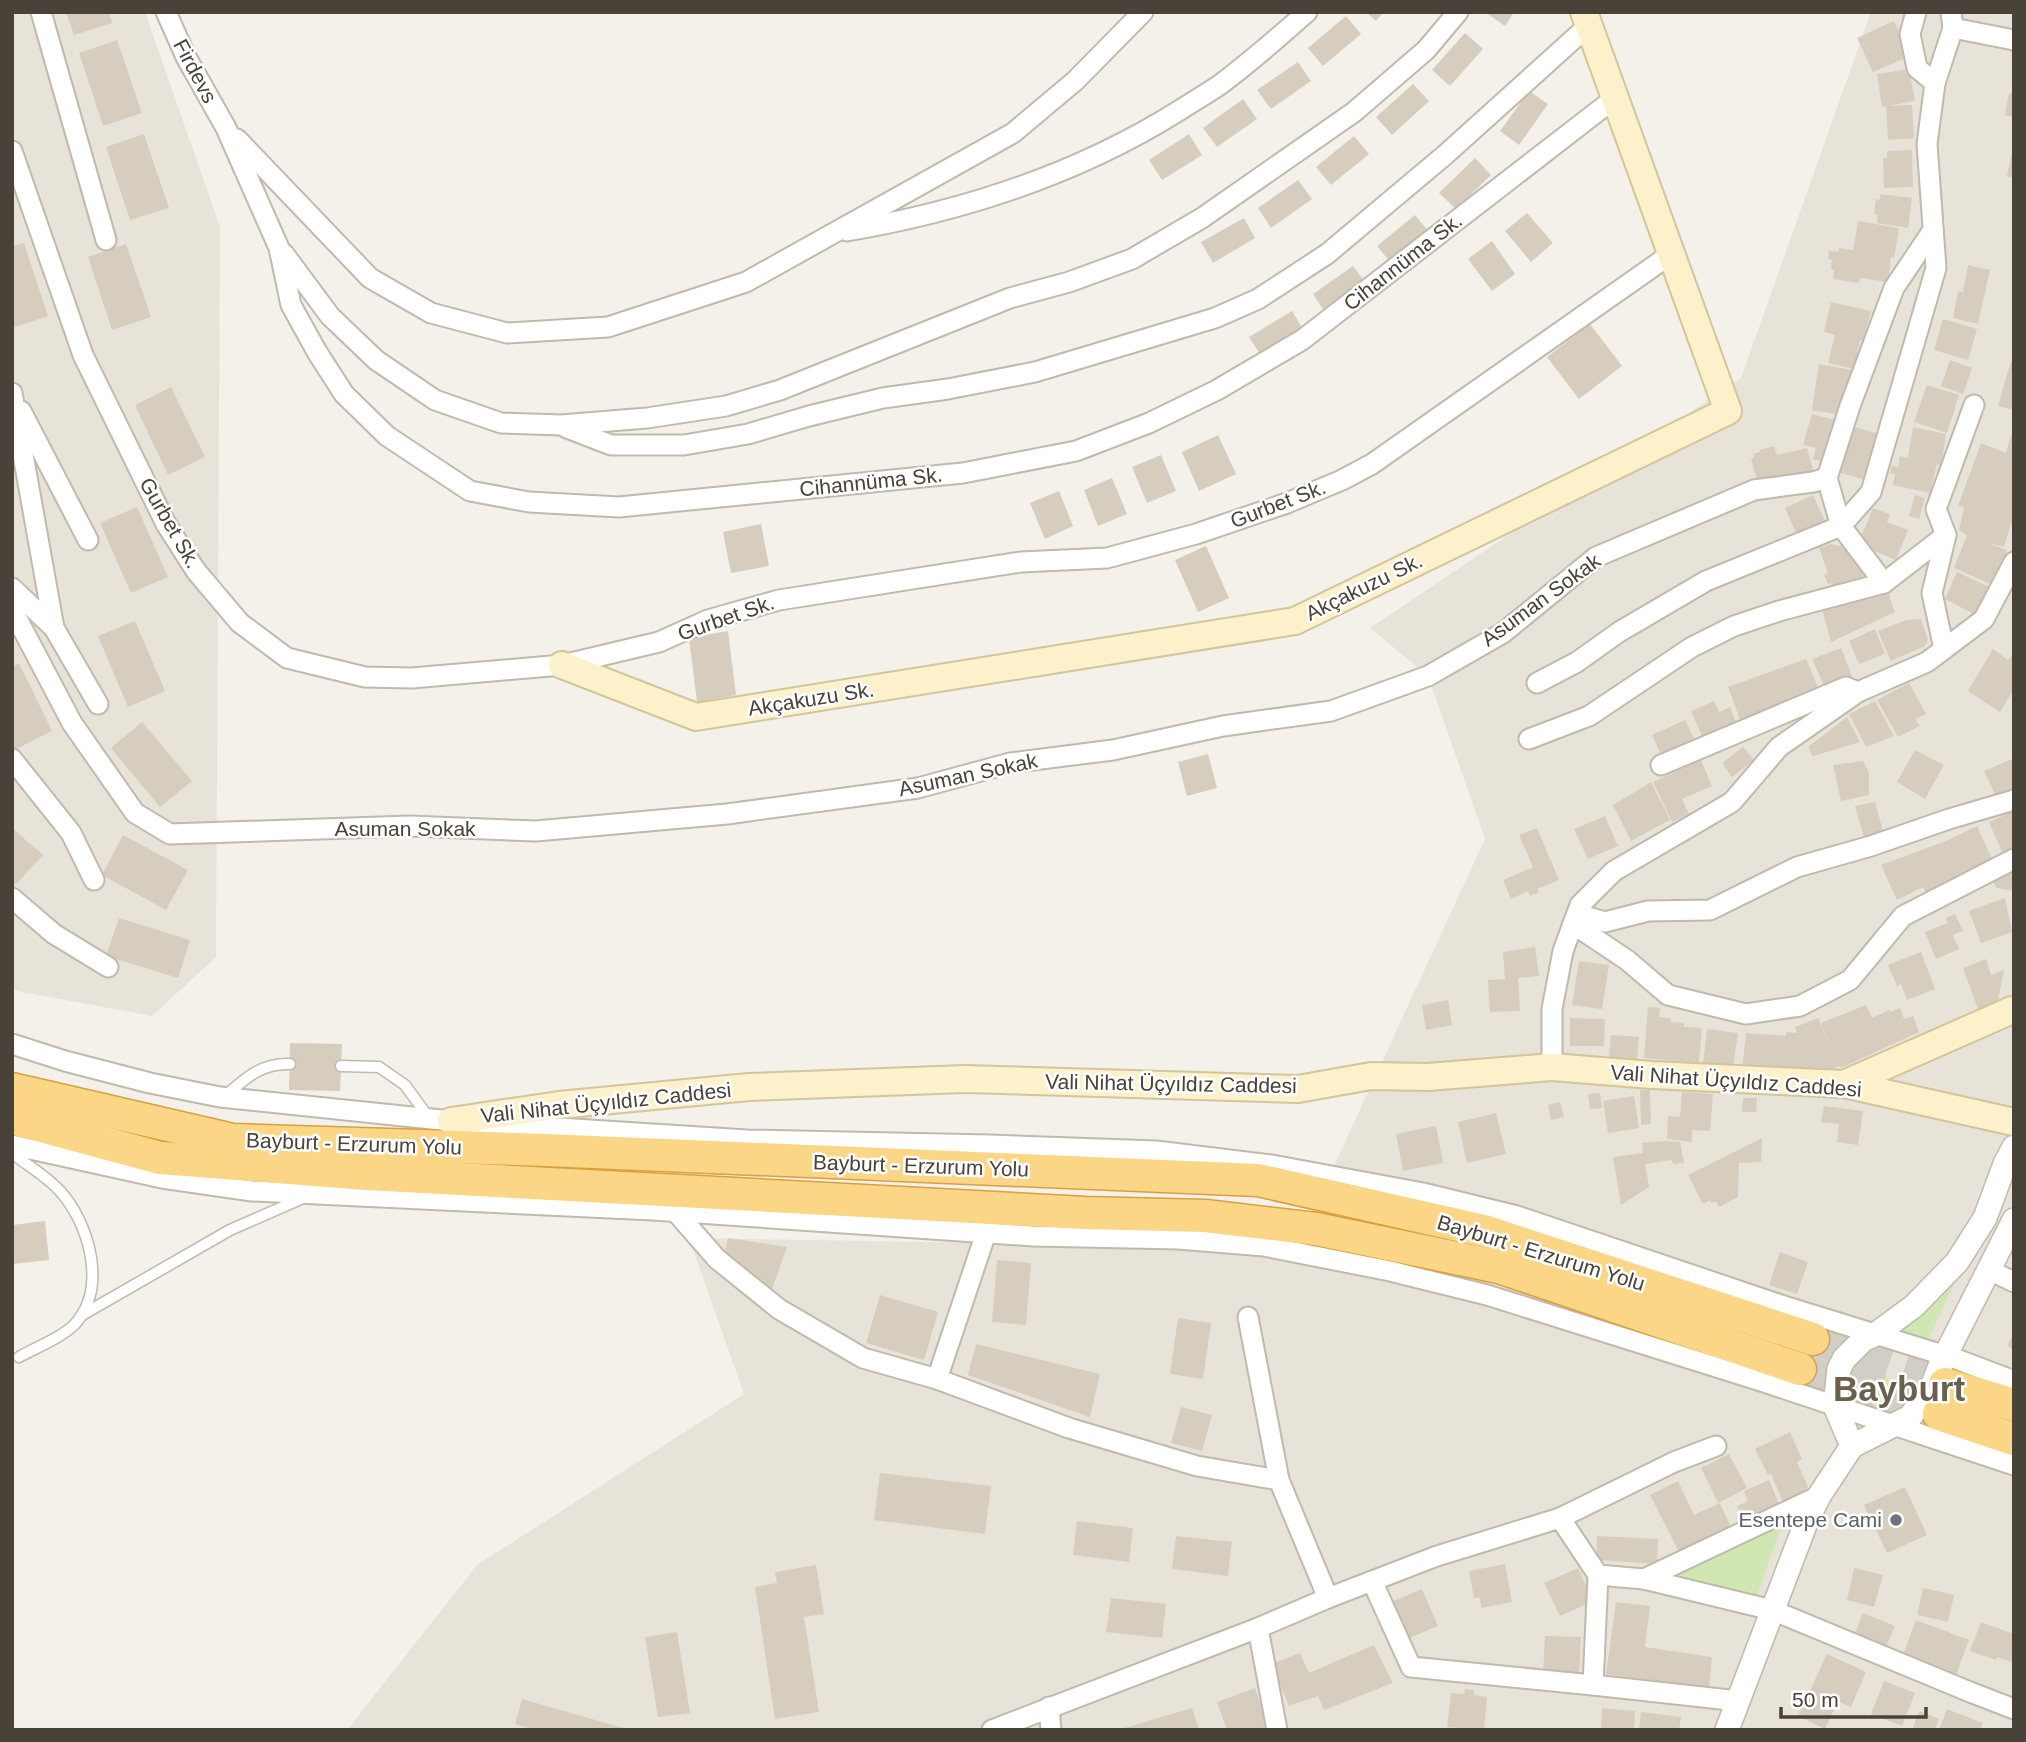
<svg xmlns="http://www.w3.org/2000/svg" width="2026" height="1742" viewBox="0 0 2026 1742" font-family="Helvetica,sans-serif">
  <rect width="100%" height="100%" fill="#f4f1ea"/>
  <g fill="#e8e3d8">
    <path d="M12,12h133l75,215 -4,730 -64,59 -140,-26z"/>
    <path d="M1871,12h143v1718h-1667l130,-165 267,-171 -55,-156 607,10 189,-409 -57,-163 -58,-48 371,-250z"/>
  </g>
  <g fill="#d0e7b4">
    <path d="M1967,1256l-40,86 -27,-11z"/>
    <path d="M1866,1362c35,5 26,53 -4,44 -8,-2 -13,-3 -18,-10l7,-29 7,-4z"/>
    <path d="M1782,1524l-27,78 -80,-25z"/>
  </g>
  <g fill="#d6cdbf">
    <path d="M66,12h43l3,11 -38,12z"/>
    <path d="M1366,12h18l-8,9z"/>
    <path d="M1485,12h29l-9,14z"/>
    <path d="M1346,16l15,18 -38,32 -15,-18z"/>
    <path d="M1894,21l16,35 -37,16 -16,-34z"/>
    <path d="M1465,33l18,16 -33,37 -18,-16z"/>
    <path d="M117,40l25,73 -39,13 -24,-73z"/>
    <path d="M1298,62l13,19 -40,28 -14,-19z"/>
    <path d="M1909,69l6,32 -33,6 -5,-33z"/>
    <path d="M1413,84l16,17 -37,34 -16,-18z"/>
    <path d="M1529,91l19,13 -29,41 -19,-14z"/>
    <path d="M2009,93l5,1v23l-9,-2z"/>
    <path d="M1243,99l14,20 -40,28 -14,-19z"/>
    <path d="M1912,105l2,33 -26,2 -2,-34z"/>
    <path d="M144,134l25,74 -39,12 -24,-73z"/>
    <path d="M1189,134l13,21 -40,25 -13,-20z"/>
    <path d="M1354,136l15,18 -38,31 -15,-18z"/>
    <path d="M2013,148h1v30l-7,-2z"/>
    <path d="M1912,150l1,37 -29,1 -1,-30h4v-7z"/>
    <path d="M1475,158l16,17 -35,34 -17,-16z"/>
    <path d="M1298,180l14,19 -41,29 -13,-20z"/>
    <path d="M1880,194l32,4 -4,30 -31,-5 1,-8 -4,-1 2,-15 4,1z"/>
    <path d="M1527,213l26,30 -22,19 -26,-31z"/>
    <path d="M1415,215l15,18 -38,31 -15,-18z"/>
    <path d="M1244,218l11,20 -42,25 -12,-21z"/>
    <path d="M1858,221l41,7 -5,30 -3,-1 -3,25 -28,-4 -1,5 -26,-4 1,-9 -3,-1 1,-9 -4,-1 1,-8 9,1 1,-4 14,2z"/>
    <path d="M1492,241l23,33 -23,17 -24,-32z"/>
    <path d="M24,243l24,73 -36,12v-82z"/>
    <path d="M126,244l25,73 -39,13 -24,-73z"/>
    <path d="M1968,265l22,5 -12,54 -25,-6 5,-27 5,1z"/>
    <path d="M1353,266l14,19 -41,29 -13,-20z"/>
    <path d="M1831,302l40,9 -8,30 -3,-1 -6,29 -26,-6 7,-28 -11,-3z"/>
    <path d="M1292,311l12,20 -42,26 -13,-20z"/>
    <path d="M1943,319l34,10 -9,31 -34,-10z"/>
    <path d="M1590,324l32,42 -43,33 -32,-42z"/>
    <path d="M1950,360l22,8 -9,26 -22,-8z"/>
    <path d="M2011,361l3,1v48l-16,-4z"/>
    <path d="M1819,364l33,6 -12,45 -28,-5z"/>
    <path d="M1927,385l32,10 -12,38 -33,-11z"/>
    <path d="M171,387l34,70 -37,18 -33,-70z"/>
    <path d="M1812,414l26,7 -11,42 -14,-4 3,-11 -13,-3z"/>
    <path d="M2014,425v100l-3,-1 -7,23 -16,-4 19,7 -14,35 -39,-17 13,-33 -8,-5 5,-22 -6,-2 23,-63 25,10z"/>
    <path d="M1852,426l30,9 -14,46 -30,-9z"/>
    <path d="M1913,427l33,7 -5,31 -4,-1 -7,29 -37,-8 2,-11 -5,-1 2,-7 6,1 2,-11 8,2z"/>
    <path d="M1218,435l18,39 -37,17 -17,-39z"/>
    <path d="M1774,446l3,9 30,-7 7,25 -55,14 -8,-28 3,-1 -1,-4 7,-2v-2z"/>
    <path d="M1161,455l15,36 -29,12 -15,-36z"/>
    <path d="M1112,478l15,36 -29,12 -14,-36z"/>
    <path d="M1059,491l14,35 -28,13 -15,-36z"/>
    <path d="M1813,495l13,28 -28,14 -13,-29z"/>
    <path d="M1915,495l10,3 -6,21 -10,-3z"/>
    <path d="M137,507l31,70 -37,16 -31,-70z"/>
    <path d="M1873,508l17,6 -3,8 21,8 -12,30 -38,-16z"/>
    <path d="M761,524l8,42 -38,7 -8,-41z"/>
    <path d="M1830,544l15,3 14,17 6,17 -31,11 -3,-9 -3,1 -4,-9 4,-2 -9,-25z"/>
    <path d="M1206,546l23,52 -31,14 -23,-52z"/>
    <path d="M1957,572l32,15 -13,28 -31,-16z"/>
    <path d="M1888,592l7,20 -64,30 -10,-37z"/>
    <path d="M1921,619l7,21 -3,6 -34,15 -13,-30 28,-11z"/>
    <path d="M135,621l30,70 -37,16 -30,-71z"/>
    <path d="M1875,629l10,25 -26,10 -10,-23z"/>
    <path d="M728,631l8,64 -39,7 -8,-64z"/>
    <path d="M1841,648l11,28 -27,12 -13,-29z"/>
    <path d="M1993,649l15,11 6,-8v37l-14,23 -32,-21z"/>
    <path d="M1806,659l13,31 -77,35 -14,-38z"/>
    <path d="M19,663l33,68 -38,19 -2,-4v-79z"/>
    <path d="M1909,683l17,31 -11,5 5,7 -22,11 -21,-37z"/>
    <path d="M1714,701l5,11 11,-5 6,15 -17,8 2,4 -17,7 -13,-30z"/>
    <path d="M1875,701l19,35 -28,11 -17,-33z"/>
    <path d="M1847,717l13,25 -47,14 -5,-9z"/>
    <path d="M1685,720l12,25 -33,16 -12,-26z"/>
    <path d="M142,722l50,59 -32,26 -49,-59z"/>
    <path d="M1743,747l11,13 -22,17 -10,-14z"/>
    <path d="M1915,750l29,15 -19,34 -28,-17z"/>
    <path d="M1208,754l9,34 -30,8 -9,-34z"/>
    <path d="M2014,758v36l-16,6 -14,-29z"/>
    <path d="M1701,760l11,26 -30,13 7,15 -17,8 -19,-40z"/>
    <path d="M1863,761l6,12v22l-28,6 -8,-36z"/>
    <path d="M1651,782l19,38 -39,21 -18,-36z"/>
    <path d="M1875,802l8,29 -19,7 -9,-32z"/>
    <path d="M2014,811v36l-12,5 -13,-30z"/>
    <path d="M1605,816l13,30 -30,13 -14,-30z"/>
    <path d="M1977,826l16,35 -67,32 -3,-6 -26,13 -16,-35 65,-24z"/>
    <path d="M12,828l31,27 -27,29 -4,-3z"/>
    <path d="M1537,828l22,52 -22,9 2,3 -9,4 -2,-5 -17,8 -8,-19 30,-13 -14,-32z"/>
    <path d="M123,835l65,35 -22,40 -64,-35z"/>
    <path d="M2014,869v22l-18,-3 -3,-7z"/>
    <path d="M2005,898l7,34 -31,11 -12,-32z"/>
    <path d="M1955,914l8,17 -10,4 6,14 -23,10 -11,-27 23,-9 -2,-5z"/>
    <path d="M119,918l71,22 -12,38 -72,-22z"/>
    <path d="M1535,947l4,29 -21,2 2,33 -30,1 -2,-32 17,-1 -2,-27z"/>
    <path d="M1921,952l14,37 -28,11 -6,-16 -4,2 -9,-21z"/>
    <path d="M1986,959l5,16 13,-5 -6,31 -20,8 -15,-41z"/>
    <path d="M1579,961l30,4 -7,44 -30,-4z"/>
    <path d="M1448,1000l4,25 -26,5 -4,-25z"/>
    <path d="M1866,1005l6,13 17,-8 1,2 10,-4 4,11 9,-3 6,16 -78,36 -1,-2 -23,9 -75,-5 4,-37 40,3v-4l11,1 -2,-6 23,-9 15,34 -12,-29z"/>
    <path d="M1648,1007l12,1 -1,9 12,1v4l13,1v4l18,1 -3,35 -55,-5z"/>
    <path d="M1570,1018l35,1 -1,27h-34z"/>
    <path d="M1707,1029l31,4 -5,34 -30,-4z"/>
    <path d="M1611,1035l28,2 -2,23 -28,-3z"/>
    <path d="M290,1043l52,1 -2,47 -51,-1z"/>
    <path d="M1640,1090h10l1,34 -10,1z"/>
    <path d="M1682,1092l31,2 -3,37 -18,-1v12l-25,-3 1,-23 12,1z"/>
    <path d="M1600,1093l2,15 -12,1 -2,-15z"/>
    <path d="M1634,1096l5,32 -31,5 -5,-32z"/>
    <path d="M1743,1098h14l-1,14h-14z"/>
    <path d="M1560,1102l4,15 -13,3 -3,-15z"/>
    <path d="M1824,1106l39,5 -5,34 -21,-3 2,-18 -18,-2z"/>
    <path d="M1496,1113l10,41 -39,9 -9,-41z"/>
    <path d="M1436,1126l7,37 -40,8 -7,-37z"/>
    <path d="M1762,1138l-1,24 -22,1 -1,34 -19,10 -3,-5 -5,1v-3l-8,4 -15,-29z"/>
    <path d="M1667,1141l13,1 4,21 -10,1 -3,-4 -26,4 4,23 -28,18 -8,-48 30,-4 -1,-10z"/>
    <path d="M45,1221l4,39 -37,4v-39z"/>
    <path d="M728,1238l59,9 -16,45 -47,-37z"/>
    <path d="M1780,1252l28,10 -11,32 -28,-9z"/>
    <path d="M997,1260l34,3 -5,62 -34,-3z"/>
    <path d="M880,1295l58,17 -14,48 -58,-17z"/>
    <path d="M1178,1318l33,5 -8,56 -33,-5z"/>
    <path d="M2014,1333v17l-7,-4z"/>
    <path d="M976,1344l124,30 -10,43 -122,-42z"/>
    <path d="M1181,1407l31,8 -10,36 -31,-8z"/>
    <path d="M1790,1432l12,27 -5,3 11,25 -24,17 -13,-30 -3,1 -13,-26z"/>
    <path d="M1729,1454l18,34 -29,15 -17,-35z"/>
    <path d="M880,1473l111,13 -6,48 -111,-14z"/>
    <path d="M1769,1480l12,28 -37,15 -7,-17 11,-5 -4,-10z"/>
    <path d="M1678,1481l16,34 26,-12 12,27 -52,24 -30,-59z"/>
    <path d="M1905,1487l22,48 -40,18 -23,-48z"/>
    <path d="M1077,1521l56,7 -4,34 -56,-7z"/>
    <path d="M1176,1536l56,6 -4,34 -56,-7z"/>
    <path d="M1597,1536l61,3 -1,25 -61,-4z"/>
    <path d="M1505,1564l7,38 -31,6 -1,-10h-6l-5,-27z"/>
    <path d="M816,1565l8,49 -20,3 15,95 -44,7 -20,-132 22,-4 -2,-11z"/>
    <path d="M1578,1568l15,33 -33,15 -16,-33z"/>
    <path d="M1854,1568l29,7 -9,32 -27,-7z"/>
    <path d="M1923,1588l31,7 -6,27 -31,-7z"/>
    <path d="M1422,1589l16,37 -33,14 -16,-37z"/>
    <path d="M1111,1598l55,6 -4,34 -56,-6z"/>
    <path d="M1616,1602l34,4 -5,41 67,10 -3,32 -103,-15z"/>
    <path d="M1863,1613l32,13 -10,23 -31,-13z"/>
    <path d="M1916,1620l53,20 -13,35 -53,-20z"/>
    <path d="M1981,1622l33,12v29l-17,-6 -1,3 -26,-9z"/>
    <path d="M677,1632l13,81 -32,4 -13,-80z"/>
    <path d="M1545,1636l36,1 -2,39 -36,-1z"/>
    <path d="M1374,1645l19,38 -69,27 -6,-14 -29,10 -18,-42 29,-11 9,20z"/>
    <path d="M1827,1654l39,18 -15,35 -13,-6 -13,28 -27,-13z"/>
    <path d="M1884,1681l31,12 -13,33 -31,-12z"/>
    <path d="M1255,1688l15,42h-43l-10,-28z"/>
    <path d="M1465,1689l9,1v5l13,2 -3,33 -37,-3 4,-34 13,1z"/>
    <path d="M522,1699l105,30v1h-92l-20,-6z"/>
    <path d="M1192,1708l7,22h-78v-1z"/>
    <path d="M1602,1708l33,3 -1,19h-33z"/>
    <path d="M1947,1709l36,14 -3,7h-41z"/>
    <path d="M1919,1711l20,8 -4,11h-23z"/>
    <path d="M1641,1712l40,5 -2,13h-40z"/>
  </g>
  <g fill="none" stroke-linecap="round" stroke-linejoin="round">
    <g stroke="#d2cec6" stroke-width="32" stroke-dasharray="32 16" stroke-linecap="butt">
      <path d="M1813,1339l132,45"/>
      <path d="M1800,1369l139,45"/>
    </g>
    <g stroke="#c0b9ac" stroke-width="13">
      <g id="service">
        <path d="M341,1066l38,1 26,18 24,33"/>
        <path d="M224,1097c21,-18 36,-34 66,-33"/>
        <path d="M12,1153c15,12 34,23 47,37 30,32 49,98 16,134 -14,14 -38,23 -56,33"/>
        <path d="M82,1315l148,-85 73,-32"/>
      </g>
    </g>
    <g stroke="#c0b9ac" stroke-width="23">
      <g id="minor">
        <path d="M41,12l65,228"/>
        <path d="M166,12l20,45 40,71 53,120 12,57 26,47 27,42 43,42 83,55 59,11 90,5 344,-34 113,-22 73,-28 68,-33 85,-50 313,-242"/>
        <path d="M1916,12l-6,22 7,34 18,15"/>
        <path d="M1953,28l61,12"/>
        <path d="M237,139l133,139 61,35 76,20 101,-6 138,-45 267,-149 62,-52 68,-69"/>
        <path d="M12,151l71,204 83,169 30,47 44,52 47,35 78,19 47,1 150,-13 97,-23 49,-22 71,-20 242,-38 86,-4 89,-24 91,-31 55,-23 30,-16 299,-210"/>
        <path d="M847,231c117,-20 233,-58 333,-121 14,-9 28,-17 41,-26 29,-22 58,-47 86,-72"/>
        <path d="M284,254l46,62 46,44 59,40 66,23 60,2 86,-7 79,-12 54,-16 230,-92 59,-16 63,-23 70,-41 152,-106 72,-62 32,-38"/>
        <path d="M12,393l42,235 -42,-40"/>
        <path d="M21,411l67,129"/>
        <path d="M567,428l44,17h73l64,-11 61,-18 74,-18 65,-9 87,-17 180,-54 43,-19 69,-45 118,-99 143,-129"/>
        <path d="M1827,478l23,-72 44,-118 39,-58"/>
        <path d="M12,609l60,114 63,90 35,21 239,-8 127,5 191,-17 191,-26 92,-25 103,-13 110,-24 108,-15 97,-35 75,-43 93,-76 158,-67 59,-8 14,-4 14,48 43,57 62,-48"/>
        <path d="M54,628l44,76"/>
        <path d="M1944,649l-12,-56 14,-58 -10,-26 38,-104"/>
        <path d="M1537,683l40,-21 42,-30 87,-51 135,-55 30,-34 65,-224 -9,-124 8,-61 18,-55 -2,-16"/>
        <path d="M1529,739l60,-23 103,-69 42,-21 45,-15 105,-28"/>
        <path d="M12,759l59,74 23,47"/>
        <path d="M1661,765l185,-78 12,5"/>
        <path d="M12,898l42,36 54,33"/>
        <path d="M1577,914l28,8 43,-11 62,-1 87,-43 74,-21 78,-27 65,-19"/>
        <path d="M1573,924l54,36 41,35 78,19 54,-8 50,-26 53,-64 111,-57"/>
        <path d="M12,1044l53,17 85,22 70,14 231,24 296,19 243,5 166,6 116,14 151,28 94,23 267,90 172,53 58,22"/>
        <path d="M1552,1067v-58l11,-58 17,-46 34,-34 118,-69 47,-55 79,-55 69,-30 57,-43 30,-57"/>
        <path d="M12,1145l150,33 90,13 401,19 380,26 145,3 86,7 126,25 97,24 277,87 250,83"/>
        <path d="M675,1211l42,48 62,50 84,49 74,21 132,49 128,38 82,14"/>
        <path d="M1989,1270l25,12"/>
        <path d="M1248,1317l31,163 49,118"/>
        <path d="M937,1379l49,-146"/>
        <path d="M1560,1518l38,57 46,4 128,31 198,82 44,17"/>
        <path d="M1598,1575l-5,110 146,16"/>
        <path d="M1644,1579l175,-83"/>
        <path d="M1372,1581l39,86 182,18"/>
        <path d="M1258,1628l19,102"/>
        <path d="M1049,1707l2,23"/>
        <path d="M992,1730l266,-102 70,-30 109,-42 123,-38 114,-56 42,-16"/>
      </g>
    </g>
    <g stroke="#c0b9ac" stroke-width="26">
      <g id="tertiary">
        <path d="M1852,1446l-17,-40 4,-37 5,-10 19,-19 13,-6 38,-28 43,-44 28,-44 20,-54 9,-17"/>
        <path d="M1727,1730l80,-210 12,-24 33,-50 58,-29 21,-28 9,-23 74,-146"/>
      </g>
    </g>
    <g stroke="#d3c49b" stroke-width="30">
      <g id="secondary">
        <path d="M562,665l134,52 599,-96 433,-210 -144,-399"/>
        <path d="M1844,1084l168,-74"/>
        <path d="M451,1121l108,-16 190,-18 216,-8 333,10 73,-13 57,1 124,-10 100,8 192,9 170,38"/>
      </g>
    </g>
    <g stroke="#d9a03f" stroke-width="35">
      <g id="trunk">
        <path d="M12,1089l221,51 313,10 712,30 226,51 329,108"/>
        <path d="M12,1118l148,40 207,16 718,39 120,3 111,13 183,38 301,102"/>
        <path d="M1945,1384l69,21"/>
        <path d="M1939,1414l75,25"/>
      </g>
    </g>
    <use href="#service" stroke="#fff" stroke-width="10"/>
    <use href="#minor" stroke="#fff" stroke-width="19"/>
    <use href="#tertiary" stroke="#fff" stroke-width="23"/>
    <use href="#secondary" stroke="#fdf1cb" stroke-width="26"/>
    <use href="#trunk" stroke="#fad686" stroke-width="32"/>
  </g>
  <circle fill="#6b7280" stroke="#fff" stroke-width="2.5" cx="1896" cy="1520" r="7"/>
  <g text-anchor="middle" stroke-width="5" stroke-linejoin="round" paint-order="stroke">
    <g font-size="21" fill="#484238" stroke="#fff">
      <text transform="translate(195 71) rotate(62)" y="7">Firdevs</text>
      <text transform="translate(1403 262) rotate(-38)" y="7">Cihannüma Sk.</text>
      <text transform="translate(871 482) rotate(-6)" y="7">Cihannüma Sk.</text>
      <text transform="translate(1278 504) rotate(-21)" y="7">Gurbet Sk.</text>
      <text transform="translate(170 523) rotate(60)" y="7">Gurbet Sk.</text>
      <text transform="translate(1364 587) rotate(-26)" y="7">Akçakuzu Sk.</text>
      <text transform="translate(1541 600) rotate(-36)" y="7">Asuman Sokak</text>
      <text transform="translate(726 618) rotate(-19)" y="7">Gurbet Sk.</text>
      <text transform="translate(811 699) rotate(-9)" y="7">Akçakuzu Sk.</text>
      <text transform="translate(968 775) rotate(-12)" y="7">Asuman Sokak</text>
      <text x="405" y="836">Asuman Sokak</text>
      <text transform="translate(1736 1081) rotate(4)" y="7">Vali Nihat Üçyıldız Caddesi</text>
      <text transform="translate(1171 1084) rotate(1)" y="7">Vali Nihat Üçyıldız Caddesi</text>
      <text transform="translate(606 1103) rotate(-6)" y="7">Vali Nihat Üçyıldız Caddesi</text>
      <text transform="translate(354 1144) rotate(2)" y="7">Bayburt - Erzurum Yolu</text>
      <text transform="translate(921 1166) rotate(2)" y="7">Bayburt - Erzurum Yolu</text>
      <text transform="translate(1541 1253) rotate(17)" y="7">Bayburt - Erzurum Yolu</text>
    </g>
    <g font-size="21" fill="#5b616d" stroke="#fff" text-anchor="end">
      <text x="1882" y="1527">Esentepe Cami</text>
    </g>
    <g font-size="35" font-weight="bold" fill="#6b6050" stroke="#fff">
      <text x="1899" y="1401">Bayburt</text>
    </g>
  </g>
  <rect width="2026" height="1742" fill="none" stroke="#484238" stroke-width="28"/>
  <path d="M1781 1707v10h145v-10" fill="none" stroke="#484238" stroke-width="3.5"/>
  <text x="1792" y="1707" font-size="21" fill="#484238" stroke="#ffffff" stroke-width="5" paint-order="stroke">50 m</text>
</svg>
